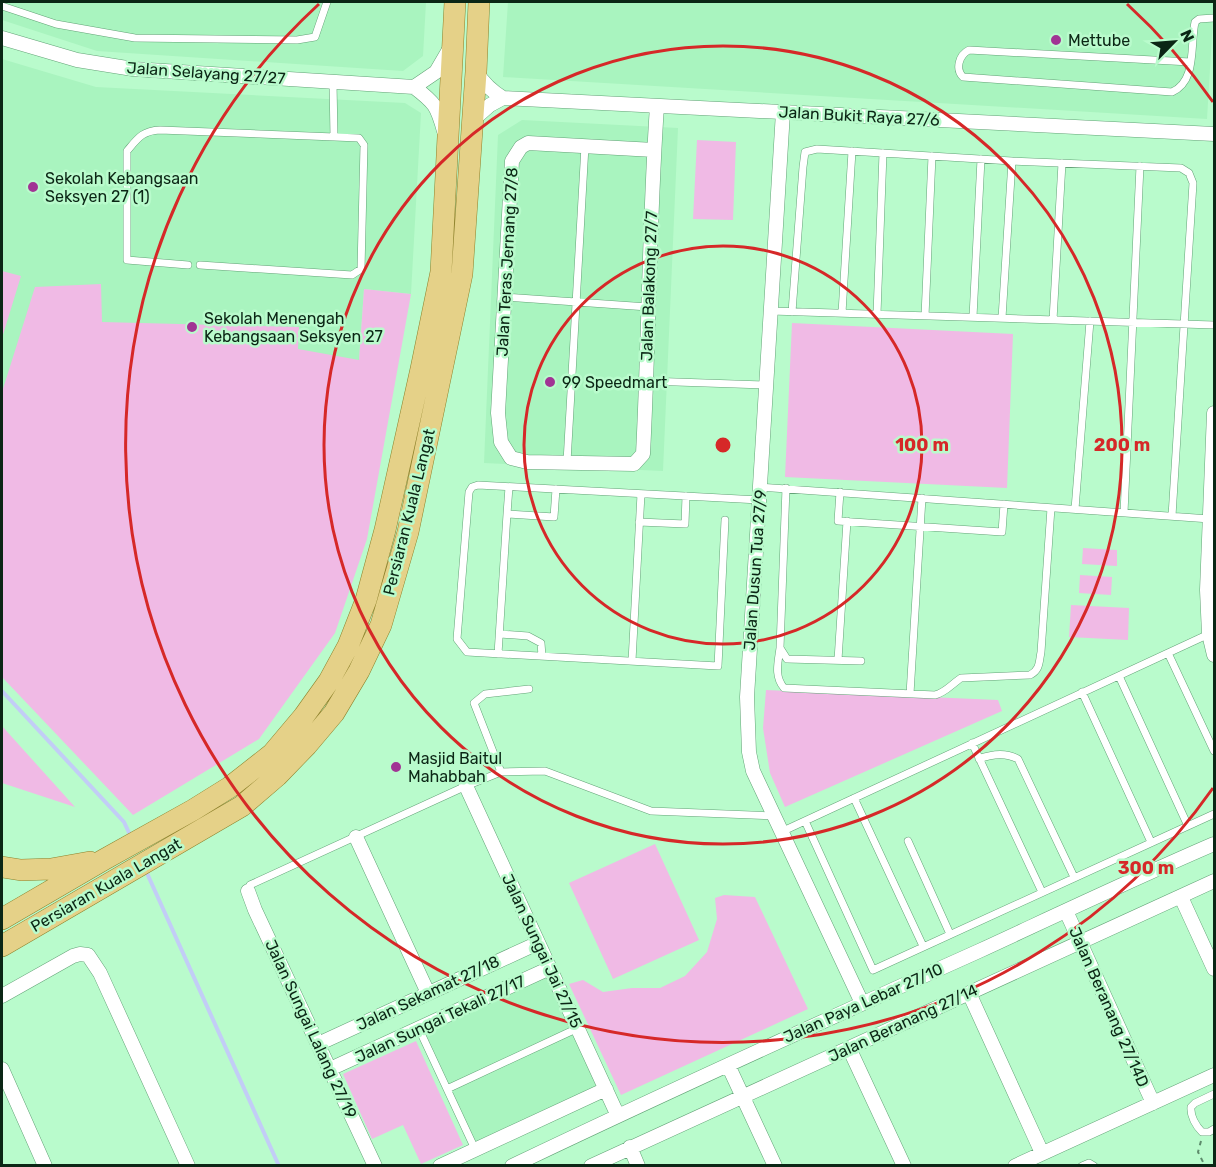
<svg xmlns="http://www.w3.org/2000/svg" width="1216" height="1167" viewBox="0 0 1216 1167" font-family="Rubik,sans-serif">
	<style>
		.built { fill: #a9f4bf }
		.green { fill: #f0bae5 }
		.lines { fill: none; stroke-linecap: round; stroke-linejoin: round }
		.stream { stroke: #c2cdf6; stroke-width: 4 }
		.service-casing { stroke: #63a377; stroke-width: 8 }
		.minor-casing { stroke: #63a377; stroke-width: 15 }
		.primary-casing { stroke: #8e822c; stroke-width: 22 }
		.path { stroke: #5e8c6c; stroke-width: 2; stroke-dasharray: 4.5 4.5; stroke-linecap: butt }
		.service { stroke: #fff; stroke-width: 7 }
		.minor { stroke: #fff; stroke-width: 14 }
		.primary { stroke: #e5d188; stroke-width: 21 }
		.ring { fill: none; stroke: #d62828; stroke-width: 3 }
		.poi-dot { fill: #a13494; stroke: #b9fbcc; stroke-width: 2 }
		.labels { text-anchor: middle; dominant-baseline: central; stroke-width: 5; stroke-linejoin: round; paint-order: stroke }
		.poi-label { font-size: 16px; fill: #0b2615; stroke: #b9fbcc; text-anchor: start }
		.street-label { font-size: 16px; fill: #0b2615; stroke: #b9fbcc }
		.centre { fill: #d62828; stroke: #b9fbcc; stroke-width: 3 }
		.ring-label { font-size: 18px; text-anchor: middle; font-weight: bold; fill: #d62828; stroke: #b9fbcc; stroke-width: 5; stroke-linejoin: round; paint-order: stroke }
	</style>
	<rect width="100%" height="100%" fill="#b9fbcc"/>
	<path class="built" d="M2,2H426L423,56L403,71L97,51L2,20Z
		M508,2H1214L1207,119L503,77Z
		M2,59L96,87L405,103L421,113L411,294L364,289L359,360L2,508Z
		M522,120L678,128L663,471L484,463L498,135Z
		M548,976L599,1085L476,1142L425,1032Z"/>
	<path class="green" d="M697,140L736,142L733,220L693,219Z
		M2,271L21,276L2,338Z
		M101,284L102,322L299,327L298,349L359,360L364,289L411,294L367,539L335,633L259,739L133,815L2,677V392L35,287Z
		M792,323L1013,334L1007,488L785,477Z
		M1083,548L1117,550V566L1082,564Z
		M1080,575L1112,577L1111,595L1079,593Z
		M1071,605L1129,608L1128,640L1069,637Z
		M766,690L998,700L1002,711L785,807L770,773L763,728Z
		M2,726L75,807L2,783Z
		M655,844L699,940L613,979L569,883Z
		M724,895L755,897L808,1009L621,1095L569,984L583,980L603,992L632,988H660L685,976L707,952L717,919L715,898Z
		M416,1041L463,1145L421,1164L403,1125L372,1139L343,1074Z"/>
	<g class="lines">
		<path class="stream" d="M2,691L124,822L131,837
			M146,871L279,1166"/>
		<defs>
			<path id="service" d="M2,6L56,24L135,38L297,40L315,37L327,2
				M1190,62L969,50C959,55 955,69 963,77L1172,92C1197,81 1190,46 1195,22L1199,19L1214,18
				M333,82L334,137
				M188,265L127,260V151C138,138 142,131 160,130L359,138L364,145L361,269L352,275L200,265
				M505,297L648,307
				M771,311L1214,325
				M792,312L803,167L805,152L817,149L1012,161L1181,168L1189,173L1193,183L1172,516
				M842,313L852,151
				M877,314L883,153
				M925,316L932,156
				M973,317L981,159
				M1002,318L1012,161
				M1053,320L1062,163
				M647,381L767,385
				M567,462L585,146
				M760,487L1210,519
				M786,488L780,648L787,659L861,661
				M840,492L838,521L1002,532L1004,504
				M1075,509L1090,321
				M1124,513L1140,166
				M507,514L509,487
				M725,520L718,666L467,652L457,639L469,492L472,487L478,485L759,500
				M639,522L685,524L686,496
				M500,634L528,636L541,643L542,656
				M780,648C778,663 774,676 784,688L935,695C945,693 952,684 961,678L1030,675C1040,670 1039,662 1041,652L1051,508
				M1168,653L1214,751
				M498,654L507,514L554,517L556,489
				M838,660L847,521
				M632,661L641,494
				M1119,676L1188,826
				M1082,692L1151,842
				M910,694L922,498
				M972,743L1042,892
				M979,759C992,754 1005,752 1018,759L1074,877
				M501,772L474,703L485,694L529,689
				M854,798L923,946
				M805,821L873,970L1214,814
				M781,832L1209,634
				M908,841L950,934
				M248,891L250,885L466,786L501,772L545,771L651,811L774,816
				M419,1029L475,1149
				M447,1089L578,1028
				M1214,1094L1195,1103L1191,1107C1190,1116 1196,1126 1202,1132H1209L1214,1129
				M1082,1166L1089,1163L1094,1166"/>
			<path id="minor" d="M2,38L77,60L133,69L414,87C435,103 437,106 444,131
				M476,72C484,84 491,91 503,98L1214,134
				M414,87L436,72L450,48
				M783,112L747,697L749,752L753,771L862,1003
				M473,120L490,105L503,98
				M654,150L528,143L521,147L512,161L498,413L501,442L511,458L527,462L634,464L643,454C649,338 649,222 657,106
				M1214,413L1207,590L1209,634L1214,655
				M466,786L618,1116
				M356,837L428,993
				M248,891L255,910L375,1166
				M1181,897L1214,969
				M1066,911L1153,1103
				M969,993L1042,1153
				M2,996L73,956L80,954L88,955L100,973L188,1166
				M318,1044L538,943
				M849,1048L904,1166
				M728,1065L775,1166
				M2,1069L45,1166
				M330,1069L550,968
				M630,1147L638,1166
				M440,1166L606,1089
				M512,1166C667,1092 823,1021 979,951C1057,915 1135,878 1214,844
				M591,1166L1214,881
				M1015,1166L1214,1075"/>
			<path id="primary" d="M2,867L21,870L51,869L90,862
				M2,919L105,859L193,810L230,787L272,754L304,716L329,681L348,646L366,600L385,530L421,369L441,272L455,2
				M2,946L242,806L277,776L307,745L334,713L359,671L381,625L408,532L462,274L476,72L479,2"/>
		</defs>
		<use href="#service" class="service-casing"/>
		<use href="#minor" class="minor-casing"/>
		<use href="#primary" class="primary-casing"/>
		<path class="path" d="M1201,1141L1198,1152L1205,1166"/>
		<use href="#service" class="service"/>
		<use href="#minor" class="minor"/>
		<use href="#primary" class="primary"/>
	</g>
	<g class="ring">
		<circle cx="723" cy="445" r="199"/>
		<circle cx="723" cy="445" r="399"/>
		<path d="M1213 788A598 598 0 1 1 319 4M1127 4A598 598 0 0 1 1213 102"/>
	</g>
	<g class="poi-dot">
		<circle cx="1056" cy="40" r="6"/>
		<circle cx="33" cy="187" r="6"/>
		<circle cx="192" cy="327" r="6"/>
		<circle cx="550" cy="382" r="6"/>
		<circle cx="396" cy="767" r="6"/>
	</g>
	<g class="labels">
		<g class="poi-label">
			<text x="1068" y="40">Mettube</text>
			<text x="45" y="178">Sekolah Kebangsaan<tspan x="45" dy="18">Seksyen 27 (1)</tspan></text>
			<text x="204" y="318">Sekolah Menengah<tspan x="204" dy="18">Kebangsaan Seksyen 27</tspan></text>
			<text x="562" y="382">99 Speedmart</text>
			<text x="408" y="758">Masjid Baitul<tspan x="408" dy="18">Mahabbah</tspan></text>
		</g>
		<g class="street-label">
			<text transform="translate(206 73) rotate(4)">Jalan Selayang 27/27</text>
			<text transform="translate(859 116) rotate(3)">Jalan Bukit Raya 27/6</text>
			<text transform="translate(507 262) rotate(-87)">Jalan Teras Jernang 27/8</text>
			<text transform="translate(649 286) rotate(-88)">Jalan Balakong 27/7</text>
			<text transform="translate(409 512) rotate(-76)">Persiaran Kuala Langat</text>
			<text transform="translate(755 570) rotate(-86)">Jalan Dusun Tua 27/9</text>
			<text transform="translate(106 885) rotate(-30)">Persiaran Kuala Langat</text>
			<text transform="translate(542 951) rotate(65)">Jalan Sungai Jai 27/15</text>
			<text transform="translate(428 993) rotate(-25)">Jalan Sekamat 27/18</text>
			<text transform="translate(863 1003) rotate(-24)">Jalan Paya Lebar 27/10</text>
			<text transform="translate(1109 1007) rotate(66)">Jalan Beranang 27/14D</text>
			<text transform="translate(440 1019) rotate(-25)">Jalan Sungai Tekali 27/17</text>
			<text transform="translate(903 1023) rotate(-25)">Jalan Beranang 27/14</text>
			<text transform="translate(311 1029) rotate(65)">Jalan Sungai Lalang 27/19</text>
		</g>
	</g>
	<circle cx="723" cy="445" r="9" class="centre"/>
	<g class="ring-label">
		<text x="922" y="451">100 m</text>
		<text x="1122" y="451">200 m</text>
		<text x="1146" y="874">300 m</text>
	</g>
	<rect width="1216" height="1167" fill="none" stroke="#0b2615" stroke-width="6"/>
	<g transform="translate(1174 42) rotate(65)" stroke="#b9fbcc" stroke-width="4.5" paint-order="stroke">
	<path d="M0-4.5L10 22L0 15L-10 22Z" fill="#0b2615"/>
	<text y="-9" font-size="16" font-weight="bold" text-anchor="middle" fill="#0b2615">N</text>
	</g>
</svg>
